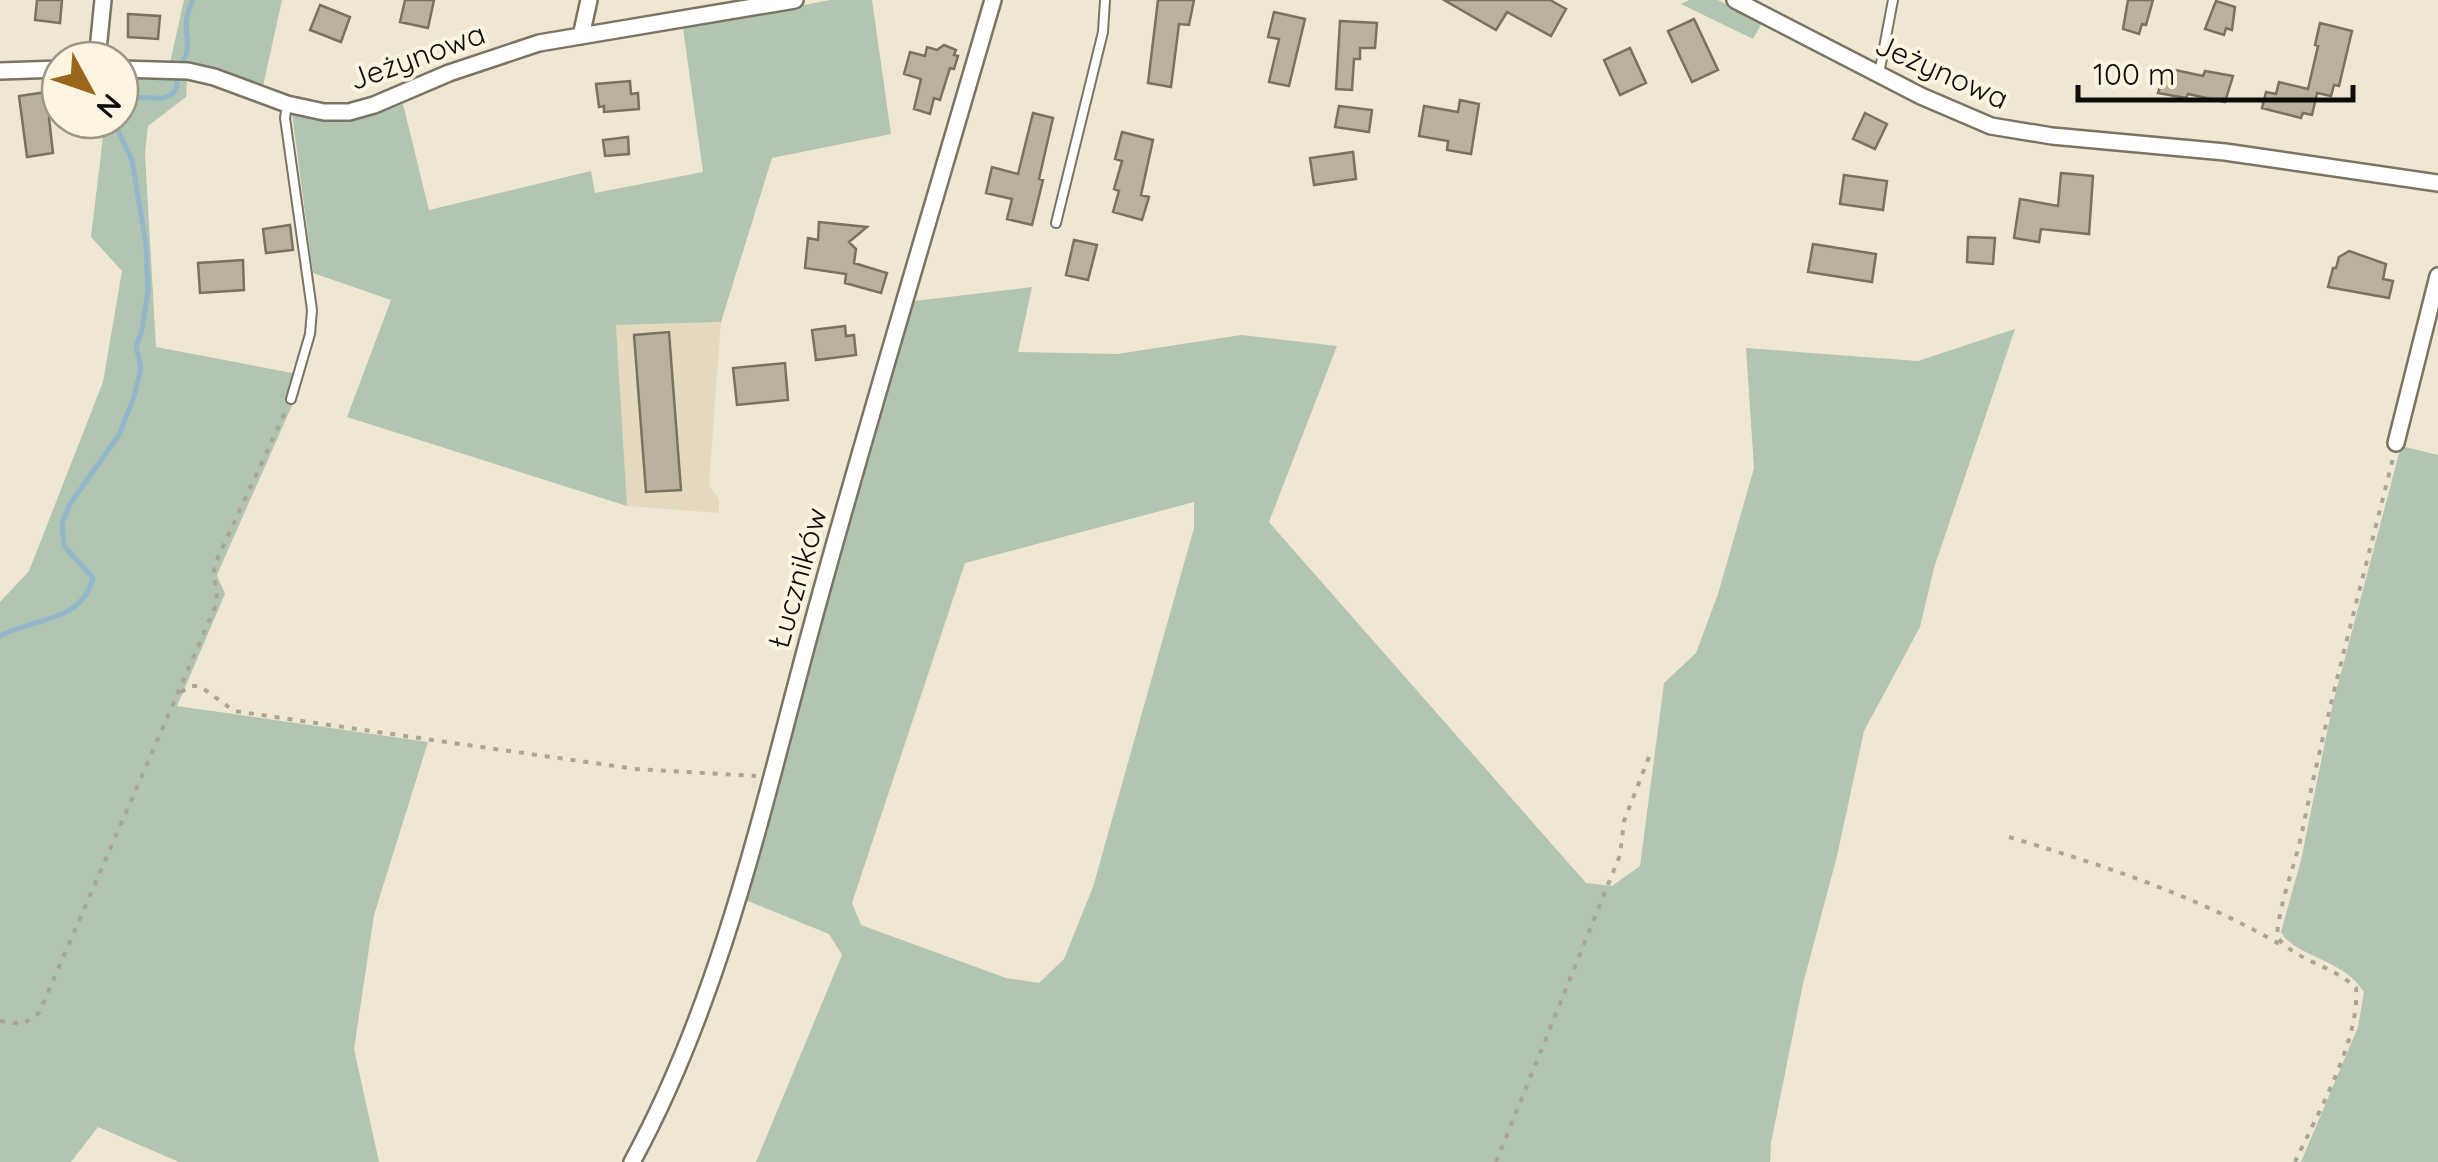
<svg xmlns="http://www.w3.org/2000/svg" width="2438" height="1162" viewBox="0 0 2438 1162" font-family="Quicksand,sans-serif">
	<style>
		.built { fill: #e5dabf }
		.green { fill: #b2c5b1; fill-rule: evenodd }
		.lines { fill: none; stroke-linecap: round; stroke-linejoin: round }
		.stream { stroke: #93b8cb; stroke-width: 5 }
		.building { fill: #b9b19e; stroke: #797261; stroke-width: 2.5 }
		.service-casing { stroke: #7b7462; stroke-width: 12 }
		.minor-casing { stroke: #7b7462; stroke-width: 20 }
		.path { stroke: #aba595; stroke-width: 4; stroke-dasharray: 5 8; stroke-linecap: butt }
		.service { stroke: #fff; stroke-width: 8 }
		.minor { stroke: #fff; stroke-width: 15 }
		.labels { text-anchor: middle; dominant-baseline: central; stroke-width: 8; stroke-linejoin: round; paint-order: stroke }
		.street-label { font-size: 30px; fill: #0e0c06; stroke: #fcf4e1 }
	</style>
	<rect width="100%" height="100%" fill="#efe7d3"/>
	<path class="built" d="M721,322L709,485L719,500V513L627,506L616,325Z"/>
	<path class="green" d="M184,0H282L263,86L218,69L170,63Z
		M830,0H872L891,134L772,158L721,322L616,325L627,506L347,417L391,300L313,273L292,114C337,127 360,121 403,104L429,210L591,171L595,193L703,172L683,28Z
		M1689,0H1718L1762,23L1753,39L1681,4Z
		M168,78L187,80L186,97L148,126L145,154L156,347L303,375L294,401L220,568L217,575L225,594L177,706L428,742L374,915L354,1049L379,1162H179L98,1127L71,1162H0V602L29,571L103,382L122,271L91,237L105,120H120V79Z
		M1032,287L1018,352L1117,354L1241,335L1337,346L1269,522L1586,883L1612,886L1640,866L1664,683L1696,653L1718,594L1754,468L1746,348L1918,361L2015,329L1934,568L1920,627L1864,731L1837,856L1803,984L1771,1143L1770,1162H756L842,955L829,934L743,899L914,301ZM1194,502V528L1093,887L1064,959L1039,983L1006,978L861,925L852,903L965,563Z
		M2401,446L2438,455V1162H2301L2358,1027L2364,992C2343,958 2295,957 2281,932L2301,860L2333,703Z"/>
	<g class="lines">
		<path class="stream" d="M120,104C138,89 160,106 173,93C180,85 175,78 178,69C180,64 184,60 186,55C192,36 179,28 193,0
			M0,636C36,617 81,623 93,578L64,546L62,523L70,504L119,435L134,397L141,368L136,346L142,330L148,290L146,245L132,160L113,120"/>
	</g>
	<path class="building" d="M37,0H62L60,23L35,20Z
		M405,0H434L428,28L400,22Z
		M1158,0H1194L1189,25L1179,24L1171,87L1148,83Z
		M1444,0H1550L1566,9L1551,36L1507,12L1496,30Z
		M2128,0H2153L2146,25L2142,24L2139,34L2123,29Z
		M2216,1L2235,7L2232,30L2226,28L2224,35L2205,29Z
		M320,5L350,17L341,42L310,30Z
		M1274,12L1305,19L1289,86L1269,82L1279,39L1268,37Z
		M128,14L160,16L158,39L128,37Z
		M1694,19L1718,70L1692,82L1668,31Z
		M1340,21L1377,23L1375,48H1360V59H1354L1352,90L1336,89Z
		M2320,23L2352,31L2339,86L2334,85L2331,96L2317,93L2312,115L2303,113L2301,118L2262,108L2266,92L2276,94L2279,82L2308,89L2318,46L2315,45Z
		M944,45L956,50L954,55L958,56L954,69L950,68L940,100L934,98L930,114L914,109L921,79L904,74L910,52L925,56L927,47L937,50Z
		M1630,48L1646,83L1620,95L1604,60Z
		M2166,68L2203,76L2205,71L2233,76L2225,102L2188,94L2186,98L2158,93Z
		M630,81L631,94L638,93L639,109L604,112V106L599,107L596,84Z
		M60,90V107H54L55,117L49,118L53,153L27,157L19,96Z
		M1460,100L1479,104L1471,154L1447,150L1448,141L1419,136L1424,106L1458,112Z
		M1339,106L1372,110L1369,132L1335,127Z
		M1033,113L1053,118L1039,179L1043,180L1032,225L1007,219L1012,199L986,193L992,167L1018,174Z
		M1865,113L1887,124L1875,149L1853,139Z
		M1122,132L1153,140L1141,195L1149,197L1142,220L1113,212L1119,191L1114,189L1122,161L1115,159Z
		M628,137L629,154L605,156L603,140Z
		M1353,152L1356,179L1314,185L1310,158Z
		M2061,173L2093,176L2089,234L2041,229L2039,242L2014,238L2020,199L2058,206Z
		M1844,175L1887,181L1883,210L1840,204Z
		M819,222L867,227L849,242L856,249L854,263L887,273L881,293L845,283L846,274L805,268L808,238L818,240Z
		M290,225L293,250L266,253L263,229Z
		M1968,237L1995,238L1993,264L1967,262Z
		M1074,240L1097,245L1088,280L1066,275Z
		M1813,244L1876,254L1872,282L1808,272Z
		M2349,251L2386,264L2383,279L2393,281L2389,298L2328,287L2333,268H2336L2339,257Z
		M243,260L244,290L200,293L198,263Z
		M845,326L846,336L854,335L856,355L816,360L812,330Z
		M669,332L681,490L646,492L634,335Z
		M785,363L788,400L737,405L733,368Z"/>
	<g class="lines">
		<defs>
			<path id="service" d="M1879,74L1893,0
				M287,104L285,118L312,310L310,334L291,399
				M1056,223L1103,32L1105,0"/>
			<path id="minor" d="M1735,0L1921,96L1991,126L2052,136L2225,152L2438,183
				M581,36L589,0
				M97,60L103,0
				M120,69L188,71L214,77L287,104L324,112H349L374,105L449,73L539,43L795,0
				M0,71L60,69
				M2396,443L2438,276
				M632,1162C727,988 767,786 820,596C875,397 935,199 993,0"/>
		</defs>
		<use href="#service" class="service-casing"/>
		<use href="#minor" class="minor-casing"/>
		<path class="path" d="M181,692L190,686H200L234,711L453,743L636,769L756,776
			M2009,837C2105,866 2195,895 2283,946
			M0,1021L23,1024L39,1013L216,605C219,591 212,579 215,564L287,408
			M1496,1162L1620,855L1624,821L1649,757
			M2295,1162C2317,1114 2360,1041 2356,988C2333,965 2297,962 2277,937C2279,902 2295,867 2302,832C2328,706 2362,583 2393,458"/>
		<use href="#service" class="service"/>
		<use href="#minor" class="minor"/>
	</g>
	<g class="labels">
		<g class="street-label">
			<text transform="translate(417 56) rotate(-20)">Jeżynowa</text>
			<text transform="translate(1942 71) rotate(24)">Jeżynowa</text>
			<text transform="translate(797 578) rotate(-74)">Łuczników</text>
		</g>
	</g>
	<g transform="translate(90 90) rotate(130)"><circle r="48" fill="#fcf4e1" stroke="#9d9789" stroke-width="2.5"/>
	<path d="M0-8L18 38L0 25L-18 38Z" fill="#99661b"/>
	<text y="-15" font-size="28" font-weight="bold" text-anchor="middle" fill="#0e0c06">N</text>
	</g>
	<path d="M2078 85v15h275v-15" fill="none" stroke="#0e0c06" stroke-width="5"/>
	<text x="2093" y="85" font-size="30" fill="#0e0c06" stroke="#fcf4e1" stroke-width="8" paint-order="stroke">100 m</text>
</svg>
